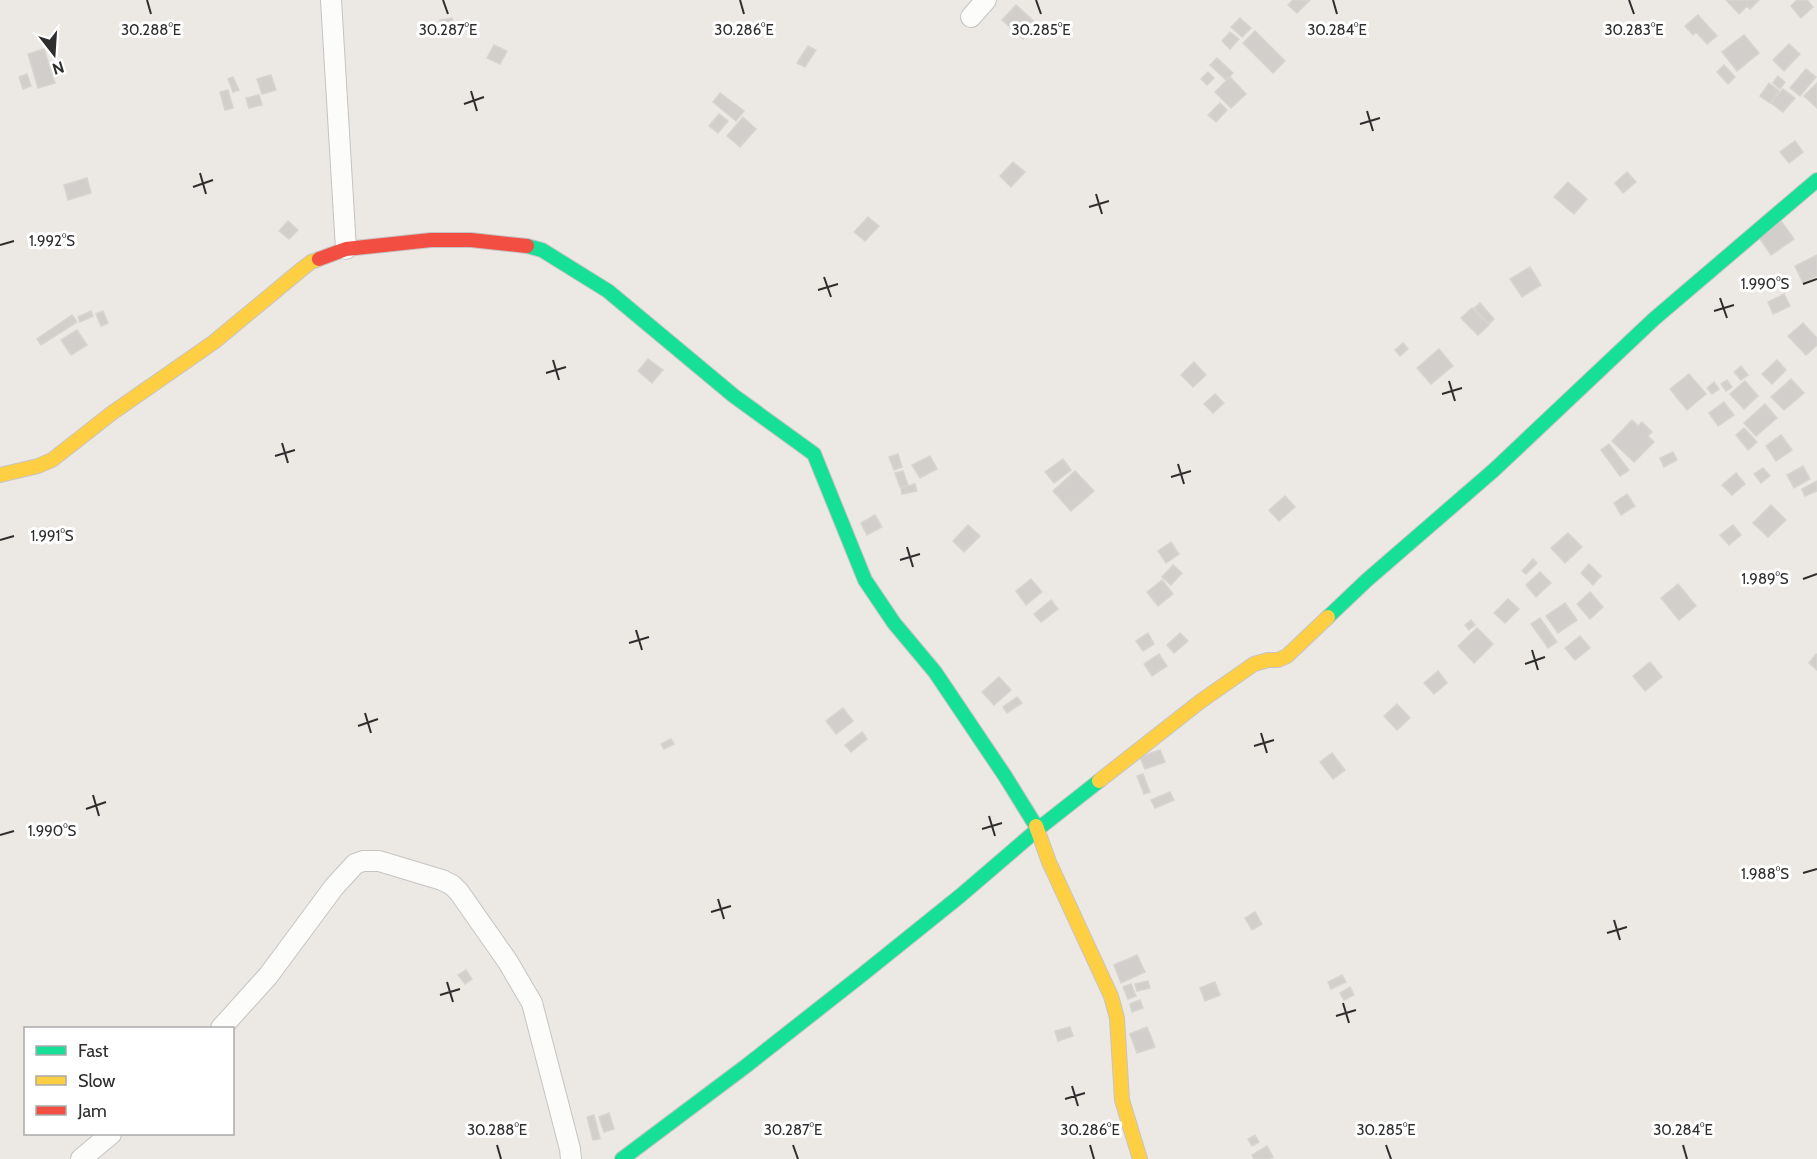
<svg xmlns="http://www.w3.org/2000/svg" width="1817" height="1159" viewBox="0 0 1817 1159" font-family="Cabin,sans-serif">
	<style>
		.building { fill: #d1cecb; stroke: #d7d4d0; stroke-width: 1.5 }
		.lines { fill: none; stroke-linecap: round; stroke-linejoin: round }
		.street-casing { stroke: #c5c4c5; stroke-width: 22 }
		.fast-casing { stroke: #c5c4c5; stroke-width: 16 }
		.slow-casing { stroke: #c5c4c5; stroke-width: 16 }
		.jam-casing { stroke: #c5c4c5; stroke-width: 16 }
		.street { stroke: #fcfcfb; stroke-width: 20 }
		.fast { stroke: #16e098; stroke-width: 14 }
		.slow { stroke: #ffcf43; stroke-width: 14 }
		.jam { stroke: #f24e42; stroke-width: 14 }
		.ticks { fill: none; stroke: #2e2e2e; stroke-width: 2 }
		.ticks-label { font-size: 15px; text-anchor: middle; fill: #2e2e2e; stroke: #fff; stroke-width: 6; stroke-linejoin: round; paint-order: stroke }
	</style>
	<rect width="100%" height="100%" fill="#ece8e4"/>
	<path class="building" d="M1293,0H1310L1297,13L1288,5Z
		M1726,0H1759L1750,9L1747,6L1739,14Z
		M1797,0H1807L1813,7L1801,18L1791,6Z
		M1016,5L1037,24L1023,39L1002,20Z
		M1698,15L1717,36L1707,44L1696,32L1693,35L1685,26Z
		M452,18L454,25L442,28L440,20Z
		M1240,18L1251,28L1242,37L1231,27Z
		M1255,31L1285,61L1273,73L1243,43Z
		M1230,32L1239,39L1230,49L1222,41Z
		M1744,35L1759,53L1737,71L1722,52Z
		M1789,44L1800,54L1784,71L1773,60Z
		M494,45L507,51L500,64L487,58Z
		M808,46L816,50L805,67L797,63Z
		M44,49L55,83L38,88L28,54Z
		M1217,58L1233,73L1226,80L1210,65Z
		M1724,65L1735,77L1728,84L1717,72Z
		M1806,69L1816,77L1800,96L1790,88Z
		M1208,72L1214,78L1207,85L1201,79Z
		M27,74L31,86L23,89L19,77Z
		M271,75L276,90L262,94L257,79Z
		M1778,76L1785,82L1780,89L1773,83Z
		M233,77L239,90L233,92L228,79Z
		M1230,77L1246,94L1231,108L1215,92Z
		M1769,83L1779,91L1770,103L1760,96Z
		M1817,83V108L1804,96Z
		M1783,89L1795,98L1783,112L1771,103Z
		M228,90L233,108L225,110L220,92Z
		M720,93L744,111L736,121L713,102Z
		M259,95L262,105L249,108L246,98Z
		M1220,103L1227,110L1216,122L1208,115Z
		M719,114L728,121L718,133L709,126Z
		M743,117L756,129L740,147L727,136Z
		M1795,141L1803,152L1789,163L1780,152Z
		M1013,162L1025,172L1011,187L1000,176Z
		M1627,172L1636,182L1623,193L1615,183Z
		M87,178L91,193L68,200L64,185Z
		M1568,182L1587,199L1574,214L1554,197Z
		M868,217L879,226L865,241L854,232Z
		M288,221L298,230L289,239L279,231Z
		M1781,221L1794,239L1771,255L1758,236Z
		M1817,255V276L1803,283L1795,266Z
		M1530,267L1541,285L1522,297L1510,279Z
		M1784,294L1790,306L1773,314L1768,302Z
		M1480,303L1494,319L1489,324L1474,308Z
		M1472,308L1489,325L1478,335L1461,318Z
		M91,311L93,316L80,322L78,317Z
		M103,311L108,323L101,326L96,314Z
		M72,315L77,322L41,345L37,339Z
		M1803,323L1817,338V345L1806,355L1788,336Z
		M77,330L87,345L71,355L61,340Z
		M1403,343L1408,349L1400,356L1395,350Z
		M1439,349L1453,366L1431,384L1417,368Z
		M648,359L663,370L652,383L638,371Z
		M1777,360L1786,370L1772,384L1762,374Z
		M1194,362L1206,375L1193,387L1181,375Z
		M1741,366L1748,375L1741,380L1734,372Z
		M1689,374L1706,394L1687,410L1670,389Z
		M1791,379L1804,393L1784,410L1771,397Z
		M1727,380L1732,387L1726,391L1721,384Z
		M1745,381L1758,396L1744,409L1730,394Z
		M1714,382L1719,389L1712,394L1707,388Z
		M1215,394L1224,403L1213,413L1204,404Z
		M1724,402L1734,415L1718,426L1709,413Z
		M1765,404L1777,418L1756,436L1744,423Z
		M1632,420L1638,426L1642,422L1652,432L1648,436L1654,442L1634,462L1612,441Z
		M1744,428L1757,442L1748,450L1736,435Z
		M1781,435L1792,450L1776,461L1766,446Z
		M1609,444L1629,470L1620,476L1601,450Z
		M1673,452L1677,460L1664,467L1660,458Z
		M898,454L902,467L894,470L889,457Z
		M930,456L937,469L920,478L912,465Z
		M1063,459L1071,470L1054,483L1045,472Z
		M1803,466L1810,479L1794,488L1787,475Z
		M1763,468L1770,476L1761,483L1754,474Z
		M903,471L908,485L900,487L895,473Z
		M1075,471L1094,491L1071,511L1053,491Z
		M1736,473L1745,484L1732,495L1722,485Z
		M1817,481V491L1805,496L1802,489Z
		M915,484L917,491L902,494L901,488Z
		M1627,494L1635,506L1621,515L1614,503Z
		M1285,496L1295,507L1279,521L1269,510Z
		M1771,505L1786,520L1768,537L1753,523Z
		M875,515L882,527L867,535L861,523Z
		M968,525L980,536L964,552L953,541Z
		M1733,525L1741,535L1729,545L1720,535Z
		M1568,533L1582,547L1565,563L1551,548Z
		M1171,542L1179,554L1166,563L1158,551Z
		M1533,559L1537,563L1526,574L1522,571Z
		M1589,564L1601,576L1593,585L1581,573Z
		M1173,565L1182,573L1171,585L1162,577Z
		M1540,572L1551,583L1536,597L1526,585Z
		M1031,579L1042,592L1026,605L1016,591Z
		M1162,580L1173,594L1158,606L1147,592Z
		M1678,584L1696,606L1679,620L1661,598Z
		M1590,592L1603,607L1590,619L1577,604Z
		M1508,599L1519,609L1505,623L1494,613Z
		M1051,600L1058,609L1041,622L1034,614Z
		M1565,603L1577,620L1558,633L1546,616Z
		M1540,618L1557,642L1548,648L1531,624Z
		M1471,620L1475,625L1469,630L1465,625Z
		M1477,628L1493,644L1474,663L1458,646Z
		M1148,633L1154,644L1143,651L1136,641Z
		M1180,633L1188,641L1174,653L1167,645Z
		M1580,636L1590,648L1575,660L1565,648Z
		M1159,654L1167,666L1152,676L1144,664Z
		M1816,654L1817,655V670L1809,663Z
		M1650,662L1662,677L1645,691L1633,676Z
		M1438,671L1447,683L1434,694L1424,683Z
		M999,677L1011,690L994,705L982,692Z
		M1017,697L1022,703L1007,713L1003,707Z
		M1397,704L1410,718L1397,730L1384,716Z
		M843,708L853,721L836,734L826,721Z
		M862,732L867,739L851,752L845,745Z
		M671,739L674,744L664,749L661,744Z
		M1160,750L1165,762L1145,769L1140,757Z
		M1332,753L1345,770L1333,779L1320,762Z
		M1143,774L1150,792L1144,794L1137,776Z
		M1170,792L1174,800L1155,808L1151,800Z
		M1255,912L1262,924L1252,930L1245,918Z
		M1137,955L1145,972L1121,983L1114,965Z
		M466,970L472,979L465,984L458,975Z
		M1342,975L1346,982L1331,989L1328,982Z
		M1148,981L1150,988L1137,991L1135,984Z
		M1215,982L1220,995L1205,1001L1200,988Z
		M1131,984L1136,996L1128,999L1123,987Z
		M1350,987L1354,995L1344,1000L1340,993Z
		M1140,1000L1143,1008L1132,1012L1130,1004Z
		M1070,1027L1073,1036L1058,1041L1055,1031Z
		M1147,1027L1155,1047L1137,1053L1130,1034Z
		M609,1113L614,1129L604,1132L599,1117Z
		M594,1115L600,1139L593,1140L587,1117Z
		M1255,1135L1259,1142L1252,1146L1248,1139Z
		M1267,1146L1273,1157L1268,1159H1254L1252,1155Z"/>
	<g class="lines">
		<defs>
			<path id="street" d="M331,0L346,249
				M971,17L986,0
				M221,1028L268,976L334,887L355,864L363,861H379L442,880L452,885L459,892L508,962L532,1003L570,1149L571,1159
				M81,1159L111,1134"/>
			<path id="fast" d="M527,246L542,250L608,291L734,396L814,454L865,580L894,623L935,672L1005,776L1036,826
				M1328,617L1367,580L1494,470L1654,319L1817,180
				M622,1159L746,1066L863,974L960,896L1038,829L1099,781"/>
			<path id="slow" d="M0,475L38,466L52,460L112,413L214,342L302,269L311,262L319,259
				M1099,781L1201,701L1254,664L1268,660H1278L1287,656L1328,617
				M1036,826L1049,862L1111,996L1117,1018L1122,1100L1140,1159"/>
			<path id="jam" d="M319,259L346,249L431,240H471L527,246"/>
		</defs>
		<use href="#street" class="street-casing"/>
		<use href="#fast" class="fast-casing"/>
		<use href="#slow" class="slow-casing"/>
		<use href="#jam" class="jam-casing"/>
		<use href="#street" class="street"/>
		<use href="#fast" class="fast"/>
		<use href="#slow" class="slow"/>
		<use href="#jam" class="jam"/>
	</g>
	<path class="ticks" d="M147,0L151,14M443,0L448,14M740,0L744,14M1036,0L1041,14M1333,0L1337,14M1629,0L1634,14M471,91L477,111M464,104L484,97M1367,111L1373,131M1360,124L1380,118M200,173L206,194M193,187L213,180M1096,194L1102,214M1089,207L1109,201M0,245L14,241M824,277L831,297M1803,284L1817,279M818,290L838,284M1720,298L1727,318M1714,311L1734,305M553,360L559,380M546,373L566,367M1449,381L1455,401M1442,394L1462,388M282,443L288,463M275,456L295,450M1178,464L1184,484M1171,477L1191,471M0,540L14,536M907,547L913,567M900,560L920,554M1803,579L1817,574M636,630L642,650M629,643L649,637M1532,650L1538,670M1525,664L1545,657M365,713L371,733M358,726L378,719M1261,733L1267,753M1254,746L1274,740M93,795L99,816M86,809L106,802M989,816L995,836M982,829L1002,823M0,835L14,831M1803,873L1817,869M718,899L724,919M711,912L731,906M1614,920L1620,940M1607,933L1627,927M447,982L453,1002M440,995L460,989M1343,1003L1349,1023M1336,1016L1356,1010M1072,1086L1078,1106M1065,1099L1085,1093M497,1145L501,1159M793,1145L798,1159M1090,1145L1094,1159M1386,1145L1391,1159M1683,1145L1687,1159"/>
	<g class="ticks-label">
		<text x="151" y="35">30.288°E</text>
		<text x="448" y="35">30.287°E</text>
		<text x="744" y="35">30.286°E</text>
		<text x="1041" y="35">30.285°E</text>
		<text x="1337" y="35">30.284°E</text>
		<text x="1634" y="35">30.283°E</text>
		<text x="52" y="246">1.992°S</text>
		<text x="1765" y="289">1.990°S</text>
		<text x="52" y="541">1.991°S</text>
		<text x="1765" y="584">1.989°S</text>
		<text x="52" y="836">1.990°S</text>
		<text x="1765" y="879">1.988°S</text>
		<text x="497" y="1135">30.288°E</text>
		<text x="793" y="1135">30.287°E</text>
		<text x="1090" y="1135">30.286°E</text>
		<text x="1386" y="1135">30.285°E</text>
		<text x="1683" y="1135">30.284°E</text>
	</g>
	<rect x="24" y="1027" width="210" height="108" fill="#ffffff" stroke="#ababab" stroke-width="1.5"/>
	<rect x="36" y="1046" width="30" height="9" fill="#16e098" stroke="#ababab" stroke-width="1.5"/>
	<text x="78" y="1057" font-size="18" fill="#2e2e2e">Fast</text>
	<rect x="36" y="1076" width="30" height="9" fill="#ffcf43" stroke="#ababab" stroke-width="1.5"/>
	<text x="78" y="1087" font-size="18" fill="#2e2e2e">Slow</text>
	<rect x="36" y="1106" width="30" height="9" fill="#f24e42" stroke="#ababab" stroke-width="1.5"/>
	<text x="78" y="1117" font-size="18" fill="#2e2e2e">Jam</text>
	<g transform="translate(54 54) rotate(163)" stroke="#ffffff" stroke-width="4.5" paint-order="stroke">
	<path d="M0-4.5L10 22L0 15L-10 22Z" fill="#2e2e2e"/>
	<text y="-9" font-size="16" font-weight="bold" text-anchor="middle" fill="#2e2e2e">N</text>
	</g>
</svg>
